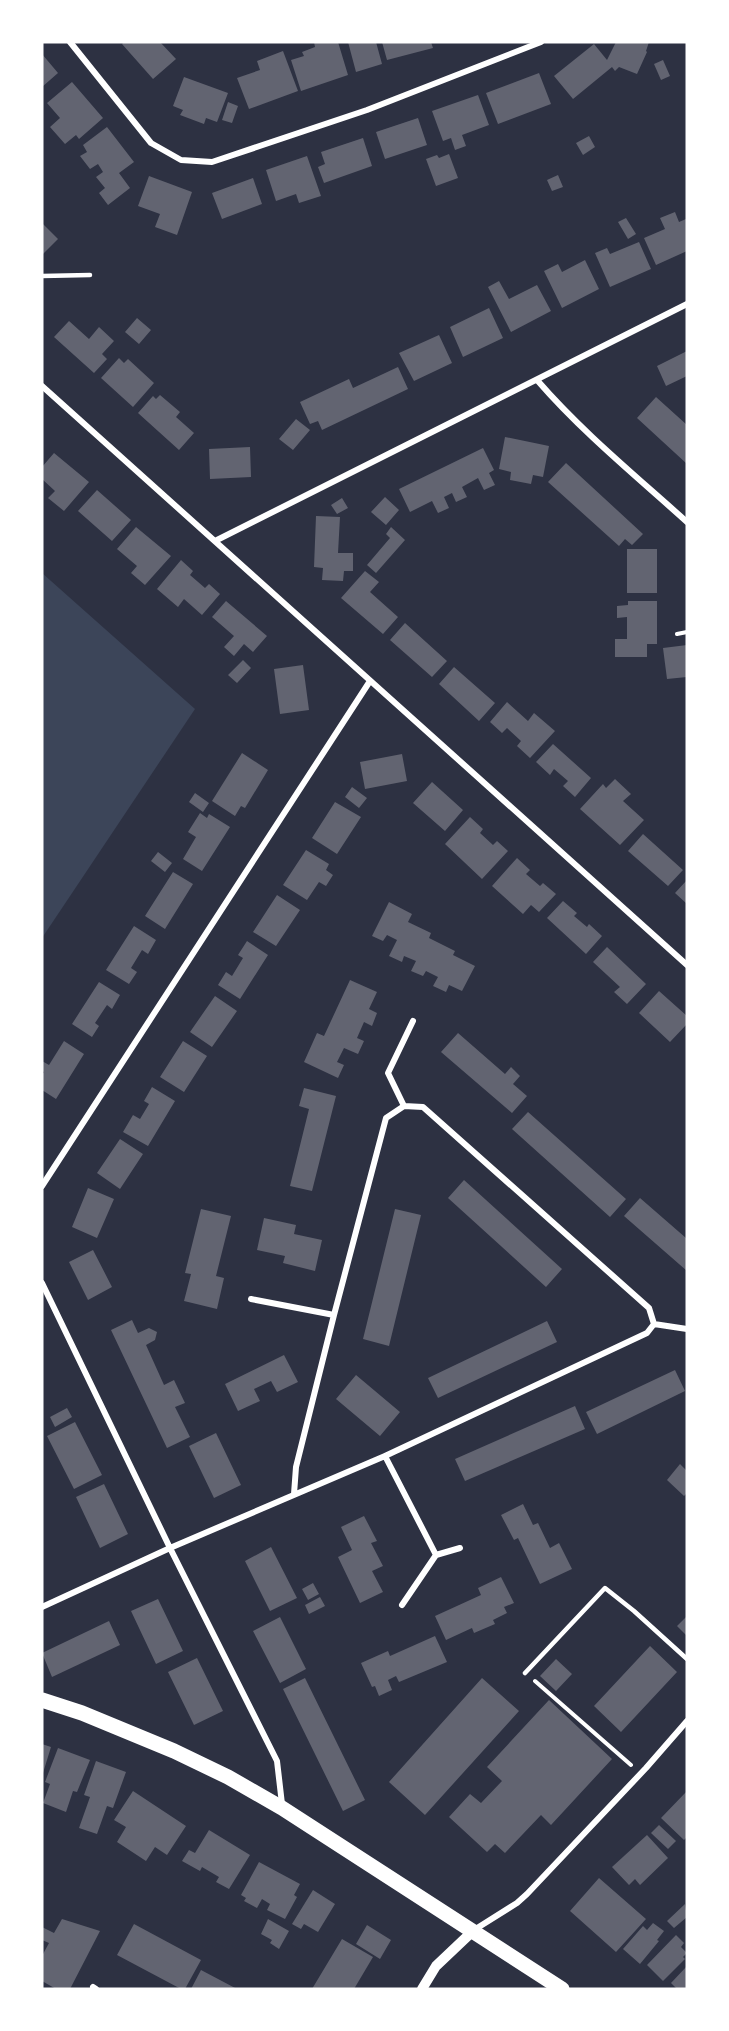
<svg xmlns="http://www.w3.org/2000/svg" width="729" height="2031" viewBox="0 0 729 2031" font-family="Cabin,sans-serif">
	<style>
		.green { fill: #3c4559 }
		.building { fill: #626471 }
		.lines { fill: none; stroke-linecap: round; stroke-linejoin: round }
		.path { stroke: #fff; stroke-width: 4 }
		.service { stroke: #fff; stroke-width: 4.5 }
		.minor { stroke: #fff; stroke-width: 6 }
		.tertiary { stroke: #fff; stroke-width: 10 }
		.primary { stroke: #fff; stroke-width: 15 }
	</style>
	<rect width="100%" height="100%" fill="#2d3142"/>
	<path class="green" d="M42,573L195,709L42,938Z"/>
	<path class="building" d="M124,42H160L176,59L153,79L122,44Z
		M314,42H338L348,75L301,91L291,60L304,56L302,52L315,47Z
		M348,42H376L382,64L356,72Z
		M382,42H431L433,48L387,60Z
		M616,42H649L646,51L647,52L637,74L619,67L615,71L612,67L573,99L554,76L594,44L607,60Z
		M283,51L298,91L249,109L237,78L260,70L257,61Z
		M42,54L58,73L42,87Z
		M663,60L670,76L661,80L654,64Z
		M539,73L551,104L498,124L486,93Z
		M184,77L228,93L217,122L206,118L204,124L180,115L183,110L173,106Z
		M72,82L103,118L79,139L76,135L65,144L50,127L60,118L47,103Z
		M478,95L489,125L462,135L466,146L455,150L451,138L443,141L432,111Z
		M228,102L238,106L232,123L222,120Z
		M418,118L427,145L385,159L376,132Z
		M107,127L134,162L119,173L130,188L108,205L99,193L105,188L96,177L103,172L98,164L90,169L80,156L87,152L83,145Z
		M589,136L595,147L583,155L576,143Z
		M363,138L372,166L324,183L318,167L325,164L321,152Z
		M449,154L458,178L436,186L426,159L437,155L439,158Z
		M307,156L321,196L299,203L296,194L276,201L266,170Z
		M558,175L563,187L552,191L547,180Z
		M149,176L192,192L177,235L155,227L160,214L138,206Z
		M253,178L262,204L222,219L212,193Z
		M675,212L679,222L686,219L687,223V251L656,265L644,238L665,229L660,218Z
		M626,218L636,234L628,239L618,222Z
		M42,223L58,239L42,255Z
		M639,242L651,269L610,287L595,253L607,248L610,254Z
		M585,260L599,289L562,308L544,271L558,264L562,272Z
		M499,281L509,299L537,285L551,311L511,332L488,287Z
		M489,308L503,338L463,357L450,327Z
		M137,318L151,330L139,344L125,332Z
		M69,321L89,339L99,327L114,341L102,354L107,359L94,373L54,337Z
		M439,335L452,363L414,381L399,353Z
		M687,351V376L666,386L657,366Z
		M119,358L124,363L128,359L154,383L133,407L101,378Z
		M398,367L408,389L322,430L318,421L310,424L300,402L349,379L353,388Z
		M160,395L180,412L176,417L194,433L179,450L138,413L153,396L156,399Z
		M656,397L687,425V464L637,418Z
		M296,419L310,430L293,450L279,439Z
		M505,437L549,446L543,477L533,475L531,484L510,480L511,472L499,469Z
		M250,447L251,477L210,479L209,449Z
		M483,448L494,470L489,473L495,485L484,490L478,478L462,487L467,497L456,502L452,493L444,497L449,508L438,513L432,501L410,512L399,489Z
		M54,453L89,482L64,511L48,498L55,491L42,479V467Z
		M566,463L643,534L632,545L625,539L619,546L548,482Z
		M97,490L131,520L112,541L78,511Z
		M385,497L399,510L386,525L371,512Z
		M342,498L348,508L337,514L331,505Z
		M316,516L340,517L338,553H353V571H344L343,581L322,580L323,568L314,567Z
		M136,527L171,556L145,585L131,573L137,566L117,549Z
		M391,527L405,540L376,573L367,565L390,538L386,534Z
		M627,549H657V593H627Z
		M181,560L193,571L190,575L205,588L209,584L220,594L202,615L184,599L178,607L157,589Z
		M365,571L379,582L370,592L398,617L383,634L341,598Z
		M226,601L267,636L253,652L244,644L234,656L224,647L234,636L212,617Z
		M628,601H657V644H647V657H615V639H627V617L617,618V606L628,605Z
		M405,623L447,661L432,677L390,640Z
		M687,645V677L667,679L663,648Z
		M243,660L251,668L237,683L228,675Z
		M303,665L309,710L280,714L274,669Z
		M454,667L495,703L479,721L439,684Z
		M507,702L528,721L534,713L555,731L530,758L517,746L521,741L507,728L502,733L490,722Z
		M553,744L591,778L575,797L563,786L568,781L554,769L550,775L536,762Z
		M242,753L268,770L245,808L241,806L235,816L212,801Z
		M402,754L407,781L365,789L360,762Z
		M615,779L631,794L623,801L644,820L620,845L580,809L603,784L606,788Z
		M432,782L463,810L445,831L413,803Z
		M352,787L367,798L359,808L345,797Z
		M195,793L209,803L203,812L189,802Z
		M335,802L361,817L337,854L312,838Z
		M200,813L207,818L209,814L230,827L202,871L183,859L196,837L188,832Z
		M470,817L483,829L480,833L493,845L497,841L508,851L482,879L445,844Z
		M643,834L683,870L668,886L628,851Z
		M306,850L329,864L326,870L333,875L326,886L319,882L307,900L283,885Z
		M158,852L172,863L165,872L151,861Z
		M517,858L530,870L526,874L540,886L543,883L556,894L539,912L531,905L523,914L492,886Z
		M173,872L193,884L165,929L145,916Z
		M687,880V904L675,893Z
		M277,895L300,910L276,946L253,932Z
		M563,901L577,913L574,916L587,927L589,924L602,936L586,954L547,918Z
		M389,902L412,914L408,922L431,933L429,938L455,951L453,955L475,966L462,991L449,985L446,992L433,986L438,977L426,971L423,976L411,971L416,961L404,956L402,962L389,956L397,940L387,935L383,941L372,936Z
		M134,926L156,940L148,954L142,950L131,968L137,972L129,984L106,970Z
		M247,941L268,955L240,999L218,985L226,972L232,976L243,958L238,955Z
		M607,947L646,984L627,1004L614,992L620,987L593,962Z
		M350,980L377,992L369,1009L377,1013L372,1026L364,1022L357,1038L364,1041L358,1054L344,1048L337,1062L344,1065L338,1078L304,1062L317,1033L324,1036Z
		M99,982L120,995L112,1009L107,1005L95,1023L99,1026L92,1037L72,1024Z
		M659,991L687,1016V1024L670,1042L639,1013Z
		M215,996L237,1011L212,1047L190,1032Z
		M458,1033L505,1074L511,1067L520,1076L513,1084L527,1096L512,1113L441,1052Z
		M64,1041L84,1054L56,1099L42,1090V1075L44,1072L42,1071V1061L49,1065Z
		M183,1041L207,1056L184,1092L160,1077Z
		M152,1087L175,1101L148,1146L123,1132L133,1115L140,1119L149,1104L144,1101Z
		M304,1088L336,1096L312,1191L290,1186L309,1109L299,1106Z
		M528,1112L626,1199L610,1217L512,1129Z
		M120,1139L143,1154L120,1189L97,1173Z
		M464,1180L562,1269L546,1287L448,1198Z
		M88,1188L114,1199L97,1238L72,1227Z
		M640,1198L686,1238L687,1237V1271L624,1216Z
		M201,1209L231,1216L216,1276L224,1278L217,1309L184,1301L191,1274L185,1273Z
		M395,1209L421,1215L389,1346L363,1339Z
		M264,1218L296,1225L294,1234L322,1240L315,1271L283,1263L285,1256L257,1250Z
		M93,1250L112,1287L88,1300L69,1262Z
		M132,1320L138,1333L149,1328L157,1332L155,1340L146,1345L164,1385L174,1380L185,1403L175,1407L190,1437L167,1448L111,1330Z
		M547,1321L557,1342L438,1398L428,1378Z
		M284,1355L298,1382L277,1392L271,1381L254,1389L260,1401L238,1411L225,1384Z
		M675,1370L685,1391L597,1434L586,1412Z
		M356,1375L400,1412L380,1436L336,1399Z
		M575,1406L585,1429L465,1481L455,1459Z
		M67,1408L72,1417L55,1427L50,1417Z
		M75,1422L102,1475L74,1489L47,1436Z
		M216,1433L241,1485L214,1498L189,1446Z
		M680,1464L687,1471V1493L684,1496L667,1480Z
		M104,1484L128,1534L100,1548L76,1497Z
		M523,1504L533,1525L538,1523L550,1548L559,1543L572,1569L540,1584L518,1538L514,1540L501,1515Z
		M364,1516L377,1541L371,1543L383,1566L372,1571L383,1592L360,1603L338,1557L352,1550L341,1527Z
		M271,1547L297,1598L270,1611L245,1561Z
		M501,1577L514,1603L504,1607L507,1613L493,1620L495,1624L474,1633L472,1628L446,1640L435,1616L481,1595L478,1588Z
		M313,1583L319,1594L308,1600L302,1589Z
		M320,1597L325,1606L309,1614L305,1605Z
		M158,1599L183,1651L156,1664L131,1611Z
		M687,1616V1636L677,1626Z
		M280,1617L306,1669L280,1683L253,1631Z
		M109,1621L120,1645L52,1677L42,1653Z
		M435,1636L447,1662L399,1682L396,1676L388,1680L392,1690L379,1696L375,1686L372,1687L361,1663L388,1651L390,1656Z
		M650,1646L677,1672L621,1732L594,1706Z
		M197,1658L223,1711L194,1725L168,1672Z
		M556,1659L572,1674L556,1691L540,1676Z
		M305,1678L365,1800L343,1811L283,1689Z
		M482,1678L519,1711L425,1815L389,1782Z
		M549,1700L612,1759L551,1825L541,1815L505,1853L495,1844L487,1852L449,1817L470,1794L481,1803L502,1781L487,1767Z
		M42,1744L51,1747L43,1773H42Z
		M58,1748L90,1760L77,1792L73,1791L66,1812L43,1803L50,1784L45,1782Z
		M96,1761L126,1772L113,1808L107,1806L97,1834L79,1828L90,1797L84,1795Z
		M133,1791L186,1826L167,1855L155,1847L146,1861L117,1842L126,1827L114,1820Z
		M687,1791V1837L684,1840L661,1818Z
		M659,1825L676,1841L668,1849L651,1833Z
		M209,1830L250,1855L229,1889L216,1882L219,1877L202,1867L200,1871L182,1861L189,1850L195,1853Z
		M647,1835L668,1858L640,1885L635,1879L629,1885L612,1867Z
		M259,1862L300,1884L294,1895L297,1897L285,1919L267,1910L270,1904L262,1899L257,1908L244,1901L246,1898L241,1895Z
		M599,1878L646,1919L616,1952L570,1911Z
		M313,1890L335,1904L318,1932L304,1924L301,1929L292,1924Z
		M685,1904L687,1917L674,1928L667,1921Z
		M62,1919L100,1931L70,1989H56L42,1981V1956L49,1943L42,1940V1927L54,1933Z
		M268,1919L289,1931L279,1949L270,1943L272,1940L261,1934Z
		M653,1923L664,1931L657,1940L659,1941L640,1964L623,1949L643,1926L647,1930Z
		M134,1924L201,1960L185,1989H181L117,1955Z
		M367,1925L391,1940L380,1959L356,1944Z
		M676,1935L684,1943L681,1947L687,1953L683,1957L685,1959L663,1981L647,1965Z
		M342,1939L373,1957L354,1989H312Z
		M687,1966V1989H677L671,1983Z
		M201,1970L237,1989H191Z"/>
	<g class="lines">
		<path class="path" d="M677,634L687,632
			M535,1681L631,1765"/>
		<path class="service" d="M42,276L90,275
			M525,1673L605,1588L634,1611L687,1659"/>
		<path class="minor" d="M70,42L151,143L181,160L212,162L367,110L541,42
			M537,380C582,432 636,476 687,522
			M42,386L687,965
			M215,541L687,304
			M404,1106L388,1073L413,1021
			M42,1186L370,681
			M42,1283L170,1548L277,1761L282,1804
			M251,1299L334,1315
			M654,1324L687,1329
			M385,1456L436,1555L460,1548
			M294,1494L296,1467L334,1315L386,1118L404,1106L423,1107L649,1308L654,1324
			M402,1605L436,1555
			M42,1607L170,1548L385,1456L647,1333L654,1324
			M474,1930L517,1903L527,1894L646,1768L687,1721
			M93,1987L96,1989"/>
		<path class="tertiary" d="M422,1989L436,1966L474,1930"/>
		<path class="primary" d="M42,1700L82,1713L174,1751L228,1777L282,1808L562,1989"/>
	</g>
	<rect width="729" height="2031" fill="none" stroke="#ffffff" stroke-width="87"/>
</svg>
